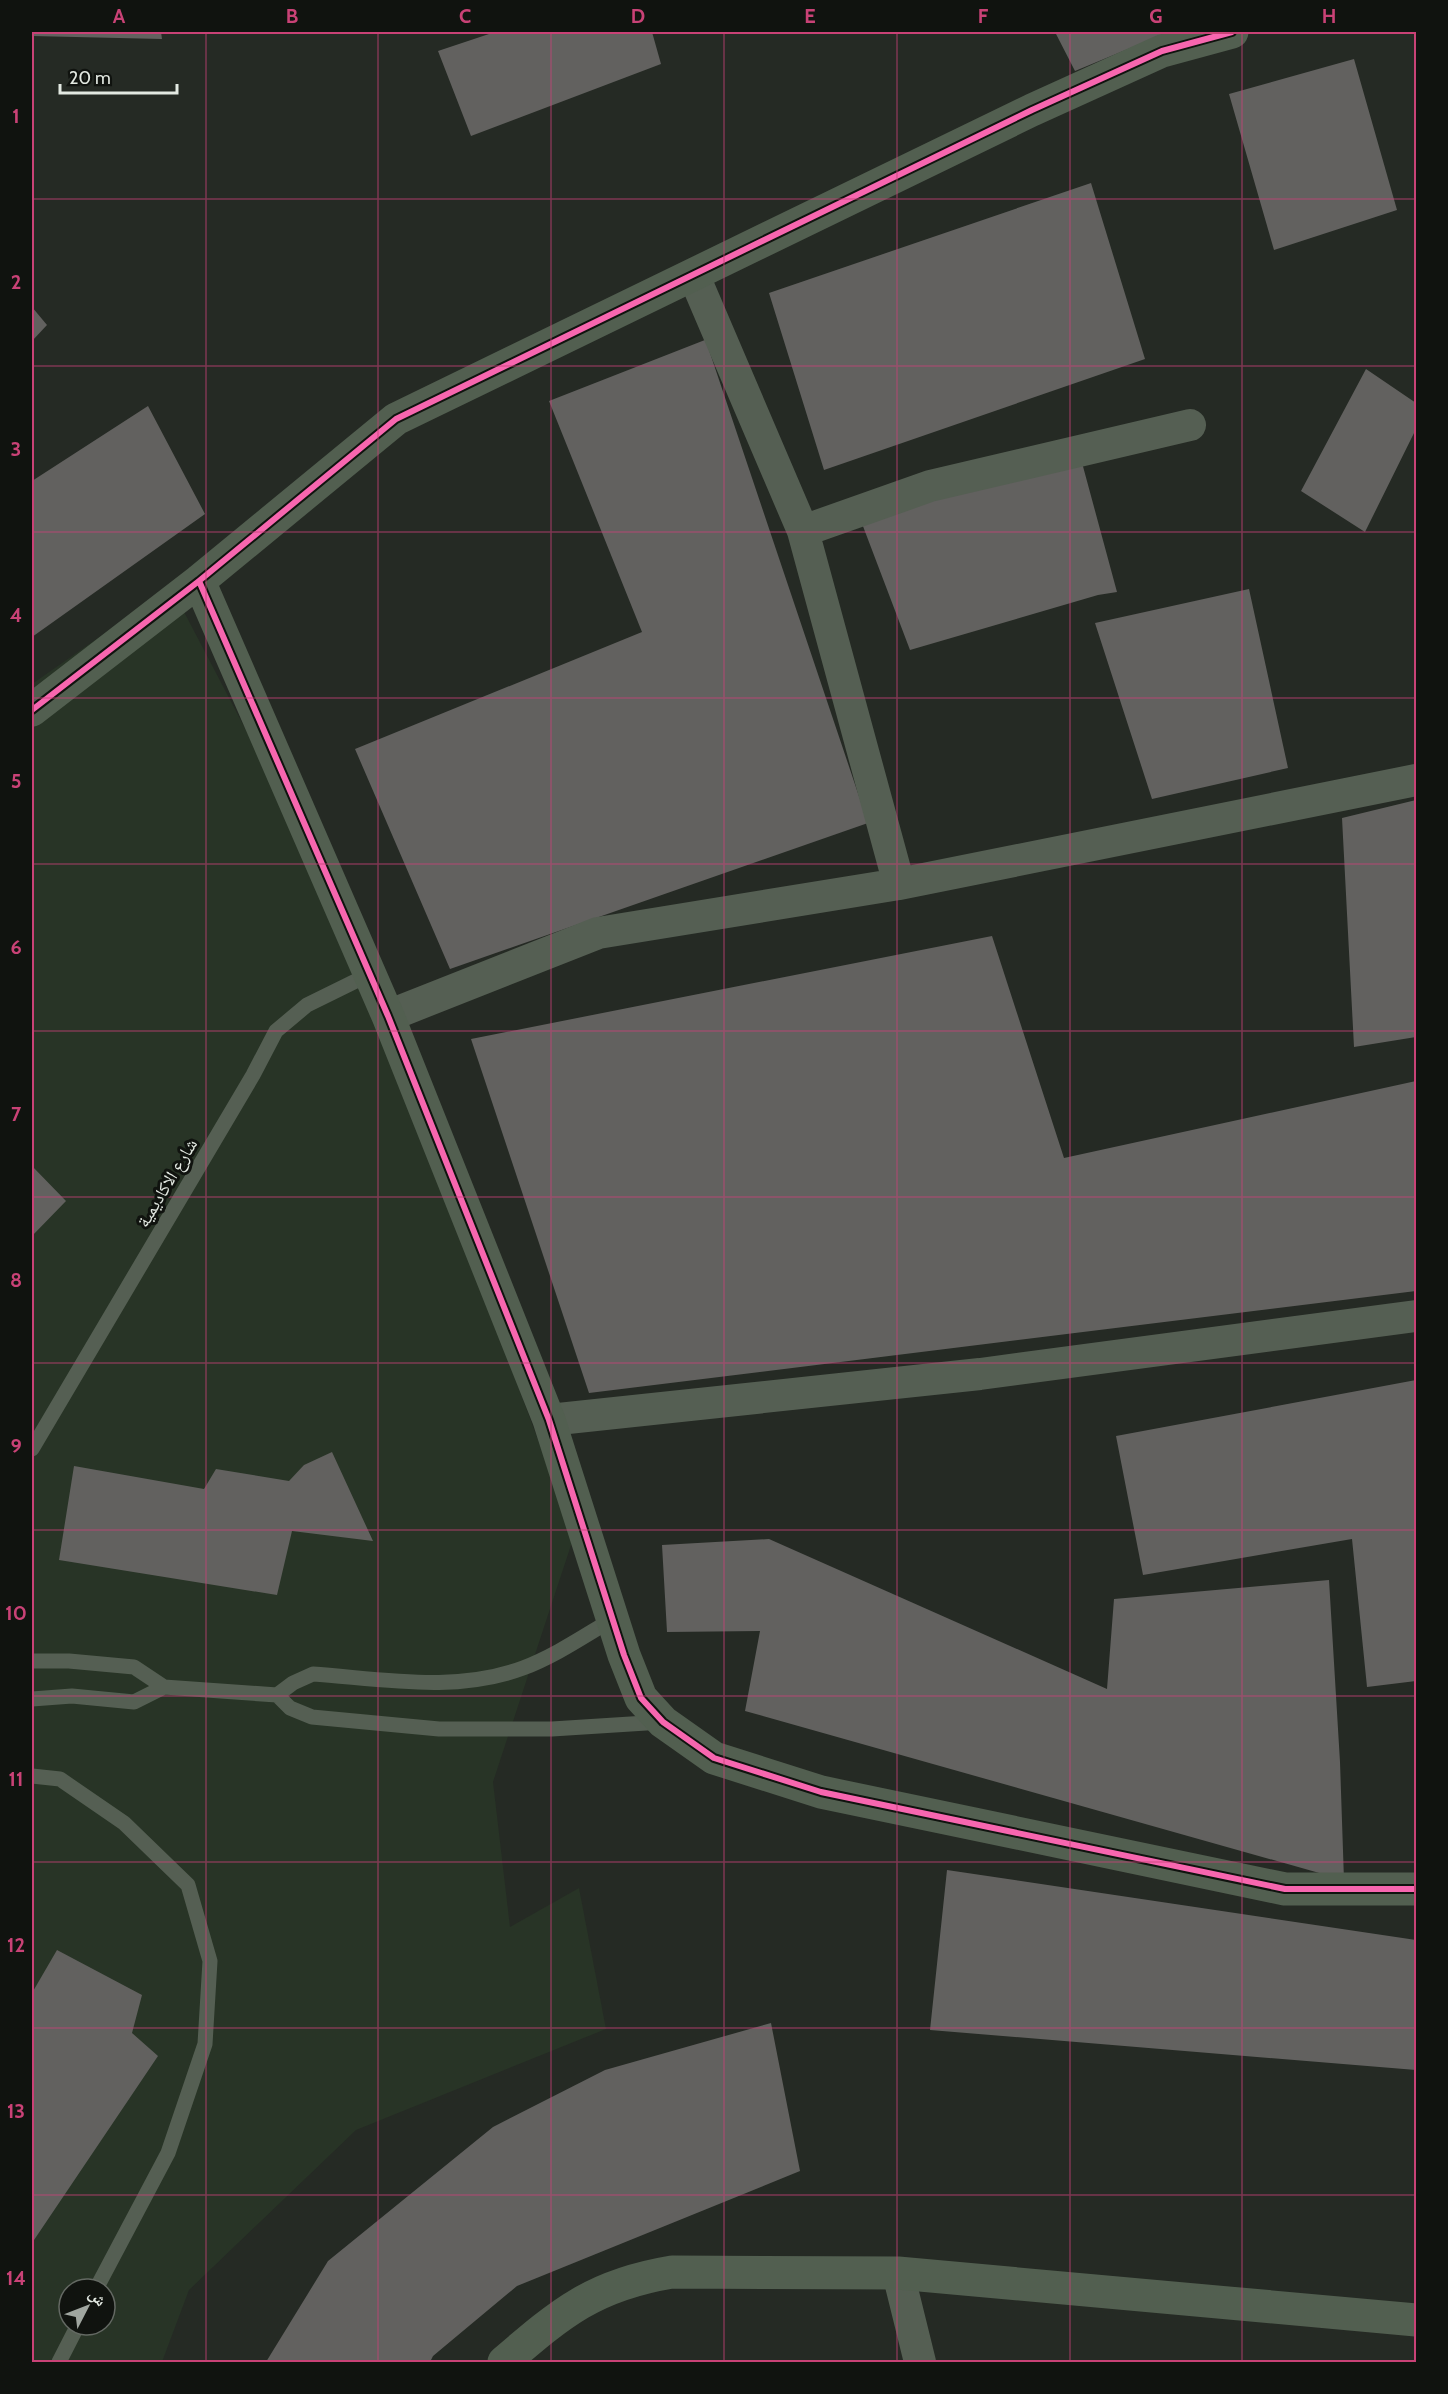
<svg xmlns="http://www.w3.org/2000/svg" width="1448" height="2394" viewBox="0 0 1448 2394" font-family="Cabin,'Noto Naskh Arabic',sans-serif">
	<style>
		.built { fill: #283426; fill-rule: evenodd }
		.building { fill: #62615f }
		.lines { fill: none; stroke-linecap: round; stroke-linejoin: round }
		.lane { stroke: #555f53; stroke-width: 15 }
		.street { stroke: #555f53; stroke-width: 32 }
		.secondary { stroke: #525f50; stroke-width: 33 }
		.cycleway-casing { stroke: #10130f; stroke-width: 10 }
		.cycleway { stroke: #f766af; stroke-width: 6 }
		.grid { fill: none; stroke: #c94276; stroke-width: 1.5; stroke-opacity: 0.55 }
		.labels { text-anchor: middle; dominant-baseline: central; stroke-width: 6; stroke-linejoin: round; paint-order: stroke }
		.street-label { font-size: 18px; fill: #e3e9e2; stroke: #10130f }
		.neatline { fill: none; stroke: #c94276; stroke-width: 2 }
		.grid-label { font-size: 20px; text-anchor: middle; font-weight: bold; fill: #c94276 }
	</style>
	<rect width="100%" height="100%" fill="#252a24"/>
	<path class="built" d="M171,587L338,906L555,1485L573,1539L493,1782L510,1927L579,1888L606,2029L356,2130L189,2290L162,2362H32V684ZM69,2289H105V2325H69Z"/>
	<path class="building" d="M32,32H161L162,39L32,36Z
		M495,32H652L661,64L471,136L438,51Z
		M1055,32H1169L1075,71Z
		M1354,59L1397,210L1274,250L1229,94Z
		M1091,183L1145,359L824,470L769,293Z
		M32,307L47,325L32,341Z
		M710,338L709,350L868,823L450,969L355,749L642,632L549,401Z
		M1366,369L1416,403V429L1365,532L1301,491Z
		M148,406L205,514L32,637V481Z
		M1081,459L1117,592L1098,595L910,650L861,521Z
		M1249,589L1288,768L1152,799L1095,623Z
		M1416,800V1037L1354,1047L1342,818Z
		M992,936L1064,1158L1416,1081V1291L589,1393L471,1039Z
		M32,1166L66,1201L32,1236Z
		M1416,1380V1681L1367,1687L1352,1539L1143,1575L1116,1436Z
		M332,1452L373,1541L292,1531L277,1595L59,1560L74,1466L204,1489L216,1469L289,1481L304,1465Z
		M769,1539L1107,1689L1114,1599L1329,1580L1340,1762L1344,1880L745,1711L760,1631L667,1632L662,1545Z
		M947,1870L1416,1940V2070L930,2030Z
		M57,1950L142,1995L132,2033L158,2056L32,2243V1993Z
		M771,2023L800,2171L517,2286L433,2356L430,2362H266L328,2261L493,2127L605,2070Z"/>
	<g class="lines">
		<path class="lane" d="M32,1449L253,1075L276,1031L307,1005L370,974
			M32,1661H69L134,1667L164,1687L277,1695L293,1683L313,1674C383,1679 456,1693 523,1668C555,1656 584,1636 613,1619
			M277,1695L290,1708L312,1717L439,1729H552L662,1722
			M32,1699L72,1696L134,1702L164,1687
			M32,1776L60,1779L124,1823L188,1885L210,1961L205,2044L168,2153L96,2289
			M59,2362L78,2325"/>
		<path class="street" d="M694,276L803,531L899,884
			M803,531L930,486L1190,425
			M388,1016L598,933L899,884L1416,780
			M549,1420L980,1374L1416,1316
			M898,2273L920,2362"/>
		<path class="secondary" d="M199,581L388,1016L549,1420L624,1655L641,1698L663,1722L714,1758L821,1792L1285,1889H1416
			M32,710L199,581L396,419L1032,110L1162,51L1232,32
			M504,2362C562,2312 594,2285 672,2272L898,2273L1416,2320"/>
		<defs>
			<path id="cycleway" d="M199,581L388,1016L549,1420L624,1655L641,1698L663,1722L714,1758L821,1792L1285,1889H1416
				M32,710L199,581L396,419L1032,110L1162,51L1232,32"/>
		</defs>
		<use href="#cycleway" class="cycleway-casing"/>
		<use href="#cycleway" class="cycleway"/>
	</g>
	<path class="grid" d="M206,32V2362M378,32V2362M551,32V2362M724,32V2362M897,32V2362M1070,32V2362M1242,32V2362M32,199H1416M32,366H1416M32,532H1416M32,698H1416M32,864H1416M32,1031H1416M32,1197H1416M32,1363H1416M32,1530H1416M32,1696H1416M32,1862H1416M32,2028H1416M32,2195H1416"/>
	<g class="labels">
		<g class="street-label">
			<text transform="translate(167 1183) rotate(-59)">شارع الاكاديمية</text>
		</g>
	</g>
	<rect width="1448" height="2394" fill="none" stroke="#10130f" stroke-width="66"/>
	<g transform="translate(87 2307) rotate(48)"><circle r="28" fill="#10130f" stroke="#646963" stroke-width="1.5"/>
	<path d="M0-4.5L10 22L0 15L-10 22Z" fill="#a0a6a0"/>
	<text y="-9" font-size="16" font-weight="bold" text-anchor="middle" fill="#e3e9e2">ش</text>
	</g>
	<path d="M60 84v9h117v-9" fill="none" stroke="#e3e9e2" stroke-width="3"/>
	<text x="69" y="84" font-size="18" fill="#e3e9e2" stroke="#10130f" stroke-width="4.5" paint-order="stroke">20 m</text>
	<rect x="33" y="33" width="1382" height="2328" class="neatline"/>
	<g class="grid-label">
		<text x="119" y="23">A</text>
		<text x="292" y="23">B</text>
		<text x="465" y="23">C</text>
		<text x="638" y="23">D</text>
		<text x="810" y="23">E</text>
		<text x="983" y="23">F</text>
		<text x="1156" y="23">G</text>
		<text x="1329" y="23">H</text>
		<text x="16" y="123">1</text>
		<text x="16" y="289">2</text>
		<text x="16" y="456">3</text>
		<text x="16" y="622">4</text>
		<text x="16" y="788">5</text>
		<text x="16" y="954">6</text>
		<text x="16" y="1121">7</text>
		<text x="16" y="1287">8</text>
		<text x="16" y="1453">9</text>
		<text x="16" y="1620">10</text>
		<text x="16" y="1786">11</text>
		<text x="16" y="1952">12</text>
		<text x="16" y="2118">13</text>
		<text x="16" y="2285">14</text>
	</g>
</svg>
